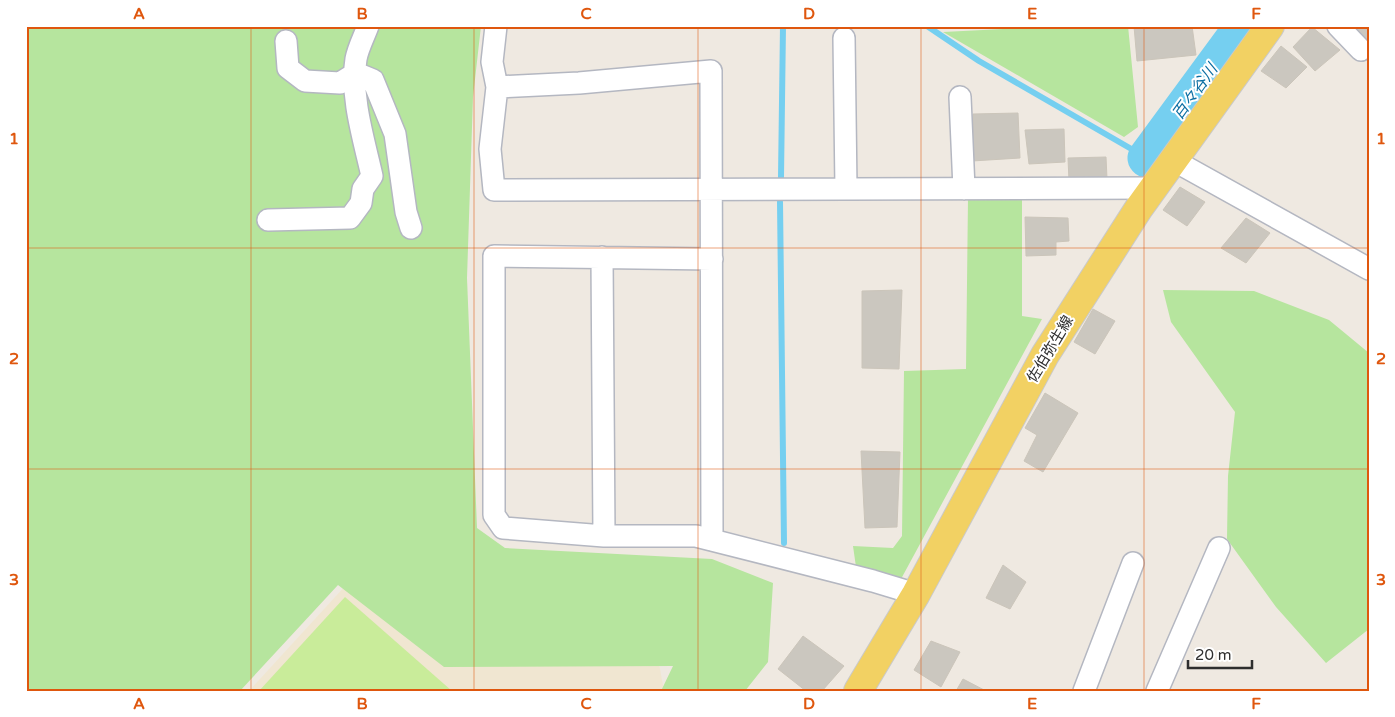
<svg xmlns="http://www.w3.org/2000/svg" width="1395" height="717" viewBox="0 0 1395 717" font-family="'Varela Round','Noto Sans JP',sans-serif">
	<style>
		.education { fill: #f0e6d1 }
		.green { fill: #b6e59e }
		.pitch { fill: #c9ec9a }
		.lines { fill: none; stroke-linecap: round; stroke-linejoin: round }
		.stream { stroke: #75cff0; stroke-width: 6 }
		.river { stroke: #75cff0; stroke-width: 39 }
		.building { fill: #cbc7bf; stroke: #cbc5ba }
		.minor-casing { stroke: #b4b7c1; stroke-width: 24 }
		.major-casing { stroke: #c9c9c9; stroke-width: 30 }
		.minor { stroke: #fff; stroke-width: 21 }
		.major { stroke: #f2d163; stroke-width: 28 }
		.grid { fill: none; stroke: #df570e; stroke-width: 1; stroke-opacity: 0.55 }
		.labels { text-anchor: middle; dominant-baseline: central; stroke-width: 4; stroke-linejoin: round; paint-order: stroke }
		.street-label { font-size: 15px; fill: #2e2e2e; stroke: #fff }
		.water-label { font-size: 16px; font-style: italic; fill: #0d6fa3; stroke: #fff }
		.neatline { fill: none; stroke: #df570e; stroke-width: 2 }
		.grid-label { font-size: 16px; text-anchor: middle; font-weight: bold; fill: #df570e }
	</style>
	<rect width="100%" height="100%" fill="#efe9e1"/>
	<path class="education" d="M358,572L658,658L664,691H249Z"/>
	<path class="green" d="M26,26H481L473,97L467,278L477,528L505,548L712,559L773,583L768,662L745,691H661L673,666L444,667L338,585L240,691H26Z
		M1060,26H1128L1138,127L1124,137L943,32Z
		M968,198H1022V316L1042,319L901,579L856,567L853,546L893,548L902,536L904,371L966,369Z
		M1163,290L1254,291L1329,320L1369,353V629L1326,663L1276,607L1227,539L1228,476L1235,412L1171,322Z"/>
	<path class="pitch" d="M345,597L452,691H259Z"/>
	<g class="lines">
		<path class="stream" d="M927,26L979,61L1147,158
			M781,177L783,26
			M780,202L784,543"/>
		<path class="river" d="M1147,158L1244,26"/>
	</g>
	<path class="building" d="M1134,26H1192L1196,55L1137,61Z
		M1349,26H1369V43Z
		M1312,27L1340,50L1315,71L1293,47Z
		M1281,46L1307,67L1286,88L1261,71Z
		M1018,113L1020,158L972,161L973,114Z
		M1064,129L1065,162L1029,164L1025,130Z
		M1106,157L1107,179L1069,181L1068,158Z
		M1180,187L1205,202L1187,226L1163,210Z
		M1025,217L1068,218L1069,241L1056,242V255L1026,256Z
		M1246,218L1270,233L1246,263L1221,248Z
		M902,290L899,369L862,368V291Z
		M1093,309L1115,321L1095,354L1074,342Z
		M1045,393L1078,413L1043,472L1024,461L1037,435L1025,428Z
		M861,451L900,452L897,527L865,528Z
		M1003,565L1026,582L1010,609L986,598Z
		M803,636L844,666L822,691H806L778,669Z
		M931,641L960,652L941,687L914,670Z
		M963,679L986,691H956Z"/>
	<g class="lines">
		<defs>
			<path id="minor" d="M496,26L492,62L497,87L490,149L494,190L1153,188
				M1338,26L1361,50
				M844,38L846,189
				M286,41L288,68L305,81L340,83L356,73L373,80L395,134L406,212L411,228
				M497,87L579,83L711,71L712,540
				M960,97L964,189
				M1173,160L1369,269
				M268,220L350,218L361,203L363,189L372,176C364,140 350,96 356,59C358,48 364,37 368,26
				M602,257L604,536
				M712,259L494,256V515L503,528L604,536H696L873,581L916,594
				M1084,691L1133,563
				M1157,691L1219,548"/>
			<path id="major" d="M858,691L916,594L1045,355L1139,208L1270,26"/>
		</defs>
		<use href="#minor" class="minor-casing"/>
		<use href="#major" class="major-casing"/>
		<use href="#minor" class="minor"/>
		<use href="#major" class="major"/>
	</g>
	<path class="grid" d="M251,26V691M474,26V691M698,26V691M921,26V691M1144,26V691M26,248H1369M26,469H1369"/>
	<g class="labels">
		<g class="street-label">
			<text transform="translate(1050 349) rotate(-59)">佐伯弥生線</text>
		</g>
		<g class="water-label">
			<text transform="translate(1195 92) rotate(-54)">百々谷川</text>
		</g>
	</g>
	<rect width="1395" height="717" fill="none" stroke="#ffffff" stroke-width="55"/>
	<path d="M1188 660v8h64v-8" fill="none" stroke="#2e2e2e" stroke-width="2.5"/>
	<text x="1195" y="660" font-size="15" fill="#2e2e2e" stroke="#ffffff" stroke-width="4" paint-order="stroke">20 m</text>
	<rect x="28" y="28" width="1340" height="662" class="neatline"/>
	<g class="grid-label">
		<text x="139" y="19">A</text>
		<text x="362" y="19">B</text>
		<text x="586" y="19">C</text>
		<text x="809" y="19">D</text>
		<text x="1032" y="19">E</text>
		<text x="1256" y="19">F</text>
		<text x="14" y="144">1</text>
		<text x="1381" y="144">1</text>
		<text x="14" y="364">2</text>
		<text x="1381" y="364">2</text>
		<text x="14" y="585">3</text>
		<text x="1381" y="585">3</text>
		<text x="139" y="709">A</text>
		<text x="362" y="709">B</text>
		<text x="586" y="709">C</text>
		<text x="809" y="709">D</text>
		<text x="1032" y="709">E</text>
		<text x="1256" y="709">F</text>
	</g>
</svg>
